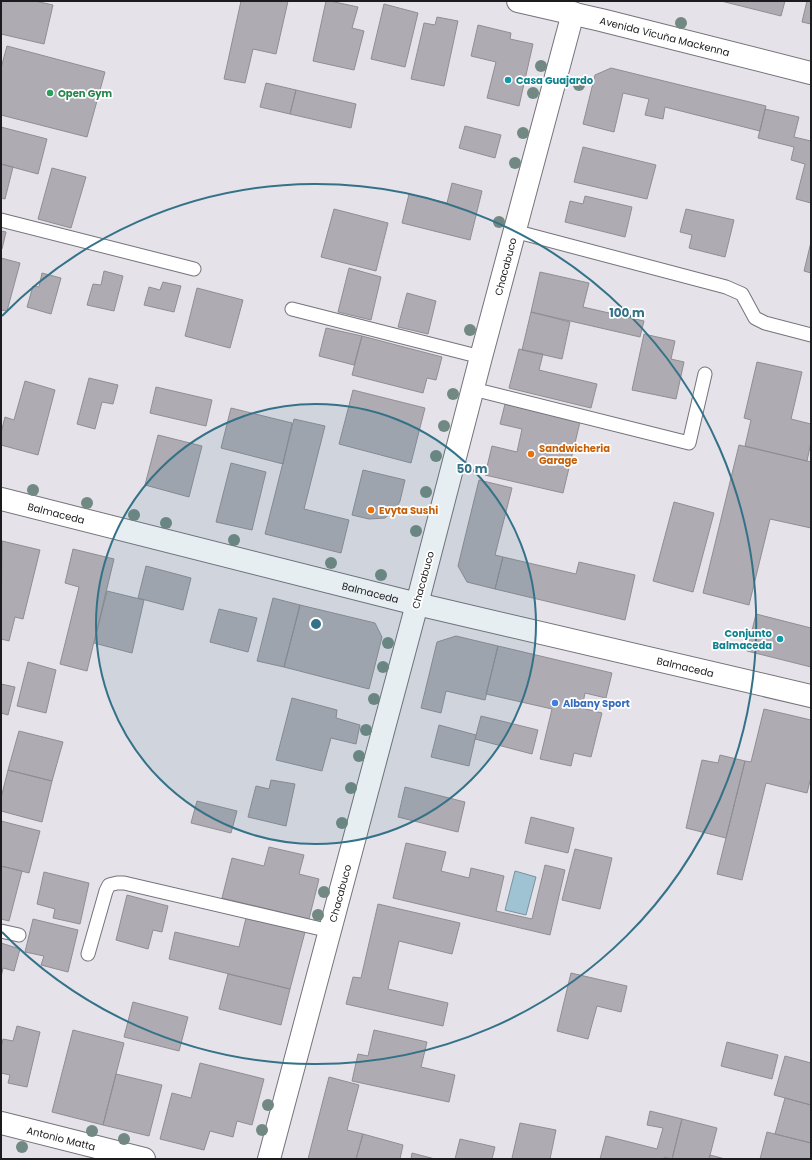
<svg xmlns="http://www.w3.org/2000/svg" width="812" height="1160" viewBox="0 0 812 1160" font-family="Poppins,sans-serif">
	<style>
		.water { fill: #9fc3d2; stroke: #78919c }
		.building { fill: #aeabb2; stroke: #908d93 }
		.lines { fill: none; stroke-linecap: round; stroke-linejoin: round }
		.service-casing { stroke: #76737a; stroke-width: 15 }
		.tertiary-casing { stroke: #76737a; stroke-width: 24 }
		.secondary-casing { stroke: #76737a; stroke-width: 24 }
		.primary-casing { stroke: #76737a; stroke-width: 24 }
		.service { stroke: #fff; stroke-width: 13 }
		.tertiary { stroke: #fff; stroke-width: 22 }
		.secondary { stroke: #fff; stroke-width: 22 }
		.primary { stroke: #fff; stroke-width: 22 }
		.tree { fill: #718982 }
		.ring { fill: none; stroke: #347288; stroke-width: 2 }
		.culture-dot { fill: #0f9aa8; stroke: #fff; stroke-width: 1.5 }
		.leisure-dot { fill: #2e9e5b; stroke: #fff; stroke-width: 1.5 }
		.food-dot { fill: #e8710a; stroke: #fff; stroke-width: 1.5 }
		.shop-dot { fill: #3f7fe0; stroke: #fff; stroke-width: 1.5 }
		.labels { text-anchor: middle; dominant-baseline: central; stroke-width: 3.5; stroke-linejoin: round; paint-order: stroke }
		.street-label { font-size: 10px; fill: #1c1b1d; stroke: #fff }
		.culture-label { font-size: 10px; font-weight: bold; fill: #0d838f; stroke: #fff; text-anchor: start }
		.leisure-label { font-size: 10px; font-weight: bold; fill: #27864d; stroke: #fff; text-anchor: start }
		.food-label { font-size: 10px; font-weight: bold; fill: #c56008; stroke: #fff; text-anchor: start }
		.shop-label { font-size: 10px; font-weight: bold; fill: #366cbe; stroke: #fff; text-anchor: start }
		.centre { fill: #347288; stroke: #fff; stroke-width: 2 }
		.ring-label { font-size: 12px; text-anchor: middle; font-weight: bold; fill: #347288; stroke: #fff; stroke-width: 3.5; stroke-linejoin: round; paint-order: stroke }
	</style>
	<rect width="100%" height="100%" fill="#e5e2e9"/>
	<path class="water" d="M515,871L536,877L526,915L505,910Z"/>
	<path class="building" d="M1,1H35L53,5L44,44L1,34Z
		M241,1H288L276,54L253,49L245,83L224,79Z
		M326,1H330L358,7L352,28L364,31L354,70L313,61Z
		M721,1H785L781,16Z
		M807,1H811V24L802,22Z
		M384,4L418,13L405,67L371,59Z
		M437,17L458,21L444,86L411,79L424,23L435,25Z
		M478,25L511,33L510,39L533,44L519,106L487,98L496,62L471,56Z
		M7,46L105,72L87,137L1,115V68Z
		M611,68L766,106L760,131L665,107L663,119L645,115L649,99L623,93L614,132L583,124L595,75Z
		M266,83L296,90L290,114L260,107Z
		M296,90L356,104L351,128L290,114Z
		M765,109L799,117L794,137L811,141V203L796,199L805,164L791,160L794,147L758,138Z
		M465,126L501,135L495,158L459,148Z
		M1,127L47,139L38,174L1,164Z
		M583,147L656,165L647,199L574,182Z
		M1,164L13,167L5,199L1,198Z
		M52,168L86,177L71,228L38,219Z
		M452,183L482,191L470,240L402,223L409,194L447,203Z
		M585,196L632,207L625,237L565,222L570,201L583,204Z
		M334,209L388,223L376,271L321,257Z
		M686,209L734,220L725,257L689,248L692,235L680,232Z
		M1,231L6,232L2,249H1Z
		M811,242V273L804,271Z
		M1,258L20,263L7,311L1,310Z
		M349,268L381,277L371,320L338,312Z
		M104,271L123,276L114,311L87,305L93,284L101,285Z
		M540,272L589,283L583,307L644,321L640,337L531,312Z
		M42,273L61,278L51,314L27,307L33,286L39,287Z
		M163,282L181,286L174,312L144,305L149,287L160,290Z
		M197,288L243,300L230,348L185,336Z
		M407,293L436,301L428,334L398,327Z
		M531,312L570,322L562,359L522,350Z
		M326,328L362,336L354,365L319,356Z
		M644,334L675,341L671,359L684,362L676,399L632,390Z
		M362,336L442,357L436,380L427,378L423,393L352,375Z
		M519,349L543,354L539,370L597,384L591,408L509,388Z
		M757,362L802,372L791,419L811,424V442L807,461L745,446L751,420L744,418Z
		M89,378L118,385L113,404L102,402L95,429L77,424Z
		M25,381L55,390L38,455L1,445V433L5,417L14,420Z
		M156,387L212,400L206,426L150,413Z
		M353,390L425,408L411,463L339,444Z
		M505,404L580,422L563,493L485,475L492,446L517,452L522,429L500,424Z
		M231,408L292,423L283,464L221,448Z
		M294,419L325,426L304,509L349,520L341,553L265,534Z
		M158,435L202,446L189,497L145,485Z
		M739,445L811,462V528L770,519L749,605L703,593Z
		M231,463L266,472L252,530L216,522Z
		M363,470L405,480L400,501L396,509L385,518L369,519L352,515Z
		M479,480L512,488L495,555L503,557L495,589L467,582L458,566Z
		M674,502L714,513L693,592L653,581Z
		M2,541L40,550L23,619L15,617L9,641L1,639Z
		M73,549L114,559L87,671L60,664L79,587L65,583Z
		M503,557L576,574L579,562L635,575L625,620L495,589Z
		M146,566L191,578L183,610L138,598Z
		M107,591L144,600L132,653L94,643Z
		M273,598L300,605L284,667L257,661Z
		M300,605L375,623L382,637L369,689L284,667Z
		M219,609L257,618L248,652L210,642Z
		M756,614L811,628V667L747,651Z
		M456,636L498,646L485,700L446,691L441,713L421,708L437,642Z
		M498,646L612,673L606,698L585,693L582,708L602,713L591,757L574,753L571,766L540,759L552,709L486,694Z
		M28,662L56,670L46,713L17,706Z
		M1,684L15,687L8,715L1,713Z
		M292,698L337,710L336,718L360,725L356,744L331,738L322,771L276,760Z
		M764,709L811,720V777L807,793L766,783L742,880L717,874L745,761L751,762Z
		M481,716L538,730L532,754L475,739Z
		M439,725L476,735L469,766L431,757Z
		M19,731L63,742L52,781L8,770Z
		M720,755L745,761L726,838L686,828L702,760L718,763Z
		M8,770L52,781L42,822L1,811V798Z
		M271,780L295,784L286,826L248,817L256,786L269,789Z
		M405,787L465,802L458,832L398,817Z
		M197,801L237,811L231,833L191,823Z
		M531,817L574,828L568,853L525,843Z
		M1,821L40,831L29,873L1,866Z
		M406,843L446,852L441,871L469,878L471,868L504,876L496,911L532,919L545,865L565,870L550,935L393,898Z
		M269,847L304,855L299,874L319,879L309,919L222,898L232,858L264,866Z
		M575,849L612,858L600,909L562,900Z
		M1,866L22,871L9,921L1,919Z
		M44,872L89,883L80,924L53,918L55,909L37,904Z
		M127,895L168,906L162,932L153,930L148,949L116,940Z
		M378,904L460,923L452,954L399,941L388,989L448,1003L443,1026L346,1004L353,977L361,978Z
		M246,918L305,932L290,989L169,959L175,932L239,947Z
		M33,919L78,930L68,972L41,965L44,956L25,952Z
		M1,943L20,949L14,971L3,968L1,977Z
		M571,973L627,986L621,1012L597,1006L588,1039L557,1031Z
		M228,974L290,989L281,1025L219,1009Z
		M133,1002L188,1017L179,1051L124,1037Z
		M17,1026L40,1032L27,1087L8,1083L10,1075L1,1073V1048L3,1039L13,1041Z
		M73,1030L124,1043L103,1125L52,1112Z
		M374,1030L427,1042L421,1067L455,1075L449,1102L352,1081L358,1054L368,1056Z
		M727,1042L778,1055L772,1079L721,1066Z
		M785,1056L811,1063V1105L774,1095Z
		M200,1063L264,1079L252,1125L237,1121L233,1137L210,1131L204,1150L160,1139L172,1093L191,1098Z
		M116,1074L162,1085L149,1136L103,1125Z
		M329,1077L359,1085L347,1130L363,1134L356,1159H308Z
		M785,1098L811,1105V1143L775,1134Z
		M650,1111L682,1119L672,1159L664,1157V1159H600L606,1136L657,1149L663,1128L647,1125Z
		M682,1119L717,1128L709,1159H672Z
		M520,1123L556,1130L550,1159H517L512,1158Z
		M767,1132L811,1143V1159H760Z
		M363,1134L403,1145L400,1159H356Z
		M460,1139L495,1147L492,1159H455Z
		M412,1153L435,1159H411Z
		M710,1155L725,1159H709Z"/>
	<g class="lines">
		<defs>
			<path id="service" d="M1,220L194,269
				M514,231L726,287L742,294L755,318L765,323L811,335
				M292,309L481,357
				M473,389L689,443L705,374
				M1,931L19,935
				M88,954L106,891L109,885L117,883H124L330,931"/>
			<g id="tertiary">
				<path id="s1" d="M1,1123L144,1159"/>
			</g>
			<g id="secondary">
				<path id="s2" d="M518,1L601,20L811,73"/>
				<path id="s3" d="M1,499L417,604L481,357L573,13"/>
			</g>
			<g id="primary">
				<path id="s4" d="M269,1159L417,604L811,696"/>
			</g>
		</defs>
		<use href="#service" class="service-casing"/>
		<use href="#tertiary" class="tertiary-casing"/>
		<use href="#secondary" class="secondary-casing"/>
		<use href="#primary" class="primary-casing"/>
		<use href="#service" class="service"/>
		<use href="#tertiary" class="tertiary"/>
		<use href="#secondary" class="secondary"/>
		<use href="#primary" class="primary"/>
	</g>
	<g class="tree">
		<circle cx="681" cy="23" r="6"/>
		<circle cx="541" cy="66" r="6"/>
		<circle cx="579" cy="85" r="6"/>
		<circle cx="533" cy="93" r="6"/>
		<circle cx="523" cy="133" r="6"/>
		<circle cx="515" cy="163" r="6"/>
		<circle cx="499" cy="222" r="6"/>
		<circle cx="470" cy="330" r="6"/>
		<circle cx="453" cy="394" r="6"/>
		<circle cx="444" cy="426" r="6"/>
		<circle cx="436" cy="456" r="6"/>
		<circle cx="33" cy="490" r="6"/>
		<circle cx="426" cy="492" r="6"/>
		<circle cx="87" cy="503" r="6"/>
		<circle cx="134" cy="515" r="6"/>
		<circle cx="166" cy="523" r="6"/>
		<circle cx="416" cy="531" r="6"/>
		<circle cx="234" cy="540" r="6"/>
		<circle cx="331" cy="563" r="6"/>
		<circle cx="381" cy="575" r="6"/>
		<circle cx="388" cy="643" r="6"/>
		<circle cx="383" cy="667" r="6"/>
		<circle cx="374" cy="699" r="6"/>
		<circle cx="366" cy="730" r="6"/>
		<circle cx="359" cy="756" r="6"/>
		<circle cx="351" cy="788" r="6"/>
		<circle cx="342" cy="823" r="6"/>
		<circle cx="324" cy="892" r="6"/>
		<circle cx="318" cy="915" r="6"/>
		<circle cx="268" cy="1105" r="6"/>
		<circle cx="262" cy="1130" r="6"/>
		<circle cx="92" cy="1131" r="6"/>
		<circle cx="124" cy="1139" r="6"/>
		<circle cx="22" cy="1147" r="6"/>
	</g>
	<circle cx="316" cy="624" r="220" fill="#347288" fill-opacity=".12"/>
	<g class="ring">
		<circle cx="316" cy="624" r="220"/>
		<path d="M2 316A440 440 0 1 1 2 932"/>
	</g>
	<g class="culture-dot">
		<circle cx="508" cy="80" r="4"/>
		<circle cx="780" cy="639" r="4"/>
	</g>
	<circle class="leisure-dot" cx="50" cy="93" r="4"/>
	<g class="food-dot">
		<circle cx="531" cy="454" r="4"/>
		<circle cx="371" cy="510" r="4"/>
	</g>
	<circle class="shop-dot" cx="555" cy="703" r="4"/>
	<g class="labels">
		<g class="street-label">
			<text stroke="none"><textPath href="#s2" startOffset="151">Avenida Vicuña Mackenna</textPath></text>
			<text stroke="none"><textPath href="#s3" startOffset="778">Chacabuco</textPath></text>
			<text stroke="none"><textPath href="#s3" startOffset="57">Balmaceda</textPath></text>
			<text transform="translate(423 580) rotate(-75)">Chacabuco</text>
			<text stroke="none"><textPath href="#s3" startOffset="381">Balmaceda</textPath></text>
			<text stroke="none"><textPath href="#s4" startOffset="850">Balmaceda</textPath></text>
			<text stroke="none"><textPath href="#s4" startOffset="275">Chacabuco</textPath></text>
			<text stroke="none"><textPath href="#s1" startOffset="62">Antonio Matta</textPath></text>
		</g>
		<g class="culture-label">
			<text x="516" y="80">Casa Guajardo</text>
			<text x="772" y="633" text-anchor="end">Conjunto<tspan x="772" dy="12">Balmaceda</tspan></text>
		</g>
		<g class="leisure-label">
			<text x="58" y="93">Open Gym</text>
		</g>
		<g class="food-label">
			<text x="539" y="448">Sandwicheria<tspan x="539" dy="12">Garage</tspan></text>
			<text x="379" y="510">Evyta Sushi</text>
		</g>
		<g class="shop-label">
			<text x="563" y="703">Albany Sport</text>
		</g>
	</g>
	<circle cx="316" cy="624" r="6" class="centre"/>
	<g class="ring-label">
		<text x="627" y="317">100 m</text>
		<text x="472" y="473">50 m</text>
	</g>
	<rect width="812" height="1160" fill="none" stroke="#1c1b1d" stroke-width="4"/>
</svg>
